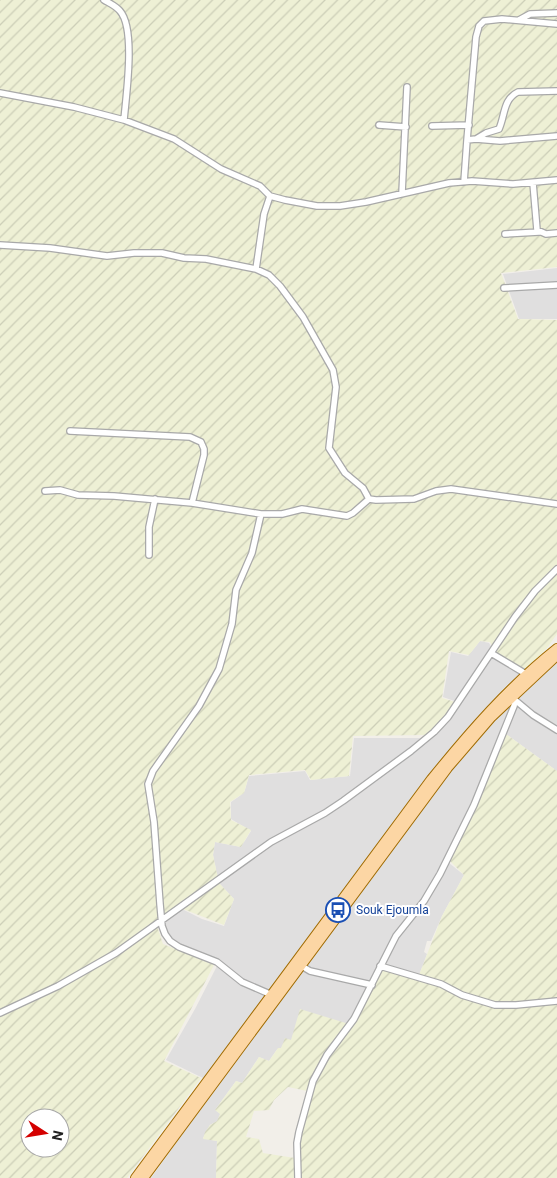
<svg xmlns="http://www.w3.org/2000/svg" width="557" height="1178" viewBox="0 0 557 1178" font-family="Roboto,sans-serif">
	<style>
		.residential { fill: #e0dfdf }
		.farmland { fill: url(#farmland-furrows); fill-rule: evenodd }
		.lines { fill: none; stroke-linecap: round; stroke-linejoin: round }
		.minor-casing { stroke: #a9a9a9; stroke-width: 8 }
		.major-casing { stroke: #a06b00; stroke-width: 10 }
		.minor { stroke: #fff; stroke-width: 5.5 }
		.major { stroke: #fcd6a4; stroke-width: 8 }
		.labels { text-anchor: middle; dominant-baseline: central; stroke-width: 4; stroke-linejoin: round; paint-order: stroke }
		.transit-label { font-size: 12px; fill: #164399; stroke: #fff; text-anchor: start }
	</style>
	<defs>
		<pattern id="farmland-furrows" width="10" height="10" patternUnits="userSpaceOnUse" patternTransform="scale(1.25)"><rect width="10" height="10" fill="#eef0d5"/><path d="M-1 1l2-2M0 10L10 0M9 11l2-2" fill="none" stroke="#ccceb7"/></pattern>
	</defs>
	<rect width="100%" height="100%" fill="#f2efe9"/>
	<path class="residential" d="M557,268V319H519L503,274Z
		M480,641L489,643L500,662L537,677L557,662V771L506,734L497,738L471,807L444,859L464,875L442,916L431,941H427L424,952L427,954L419,975L380,963L349,1024L291,1040L281,1048H278L269,1061L259,1057L242,1083L236,1081L215,1110L221,1114L217,1121L210,1125L203,1138L217,1141L216,1178H151L215,1089L203,1078L166,1060L195,1009L218,964L178,945L168,936L163,924L182,909L202,919L224,926L234,899L219,883L213,855L215,842L241,847L251,831L231,819V802L244,793L249,776L305,771L310,780L350,776L354,738H420L438,730L460,703L443,697L451,652L468,656Z"/>
	<path class="farmland" d="M0,0H557V267L501,273L518,319L557,320V634L547,648L524,671L497,655L490,642L480,641L469,655L449,651L442,698L455,702L441,722L426,735L353,736L349,776L311,780L305,770L249,775L244,793L230,802L231,820L251,830L241,847L215,842L213,855L219,883L234,899L224,925L183,909L157,926L163,944L214,965L164,1061L201,1078L127,1178H0ZM30,1118H60V1148H30Z
		M506,734L557,771V1178H300V1142L306,1109L317,1076L328,1057L358,1017L381,971L386,970L419,975L442,916L464,875L449,860L484,788Z
		M300,1009L349,1024L315,1071L307,1091L288,1087L274,1100L269,1110L254,1111L246,1137L259,1139L263,1153L295,1158V1178H216L217,1141L203,1139L205,1132L210,1125L217,1121L220,1114L215,1110L236,1081L242,1083L259,1057L269,1061L278,1048H281L285,1038L291,1040Z"/>
	<g class="lines">
		<defs>
			<path id="minor" d="M104,0C109,3 116,6 120,11C136,29 126,96 124,120
				M519,20L530,14L557,13
				M0,93L74,107L124,120L174,139L221,169L260,186L270,196L285,200L317,206H340L366,202L449,183L472,181L513,184L557,180
				M379,125L406,127
				M432,126L469,125
				M476,139L500,141L557,136
				M467,140L476,37L479,26L484,21L502,19L557,24
				M464,182L467,140L476,139L486,133L499,129C505,116 503,99 518,92L557,91
				M533,183L537,230L546,234L557,233
				M402,193L407,87
				M505,234L539,232
				M0,245L50,248L107,256L134,253H162L184,258L206,259L256,269L269,275L280,286L303,317L333,370L336,387L329,448L345,473L363,488L369,499
				M256,269L264,214L270,196
				M504,288L557,285
				M70,431L190,437L201,442L204,449V455L192,503
				M45,491L60,490L78,495L114,496L192,503L261,514H282L302,509L347,516L353,513L369,499L376,500L414,499L436,491L451,489L557,504
				M261,514L252,553L236,590L232,624L219,669L199,706L153,771L148,784L154,822L160,904L162,926L165,934L170,941L179,947L217,962L242,982L272,995
				M149,555V527L155,499
				M491,653L526,674
				M515,700L533,715L557,730
				M300,965L310,971L372,985
				M380,966L441,984L462,995L495,1005H516L557,1001
				M0,1013L58,986L116,953L271,842L325,813L343,801L411,751L434,732L448,717L515,617L535,591L557,569
				M298,1178L297,1143L299,1132L313,1081L327,1055L354,1019L396,936L424,901L440,874L474,805L514,706L515,700L510,697"/>
			<path id="major" d="M135,1178L431,779C470,731 509,686 557,648
				M144,1178L448,768L492,717L557,656"/>
		</defs>
		<use href="#minor" class="minor-casing"/>
		<use href="#major" class="major-casing"/>
		<use href="#minor" class="minor"/>
		<use href="#major" class="major"/>
	</g>
	<defs>
		<symbol id="bus-ring" viewBox="-11 -11 22 22"><circle r="9.5" fill="#fff" stroke="#1a4fb4" stroke-width="1.5"/><path d="M-5-6H5V4H4V6H2V4H-2V6H-4V4H-5ZM-3.5-4V0h7V-4ZM-3.5 1.2v1.5H-2V1.2ZM2 1.2v1.5H3.5V1.2Z" fill="#1a4fb4"/></symbol>
	</defs>
	<g fill-rule="evenodd">
		<use href="#bus-ring" x="324" y="896" width="28" height="28"/>
	</g>
	<g class="labels">
		<g class="transit-label">
			<text x="356" y="910">Souk Ejoumla</text>
		</g>
	</g>
	<g transform="translate(45 1133) rotate(102)"><circle r="24" fill="#ffffff" stroke="#a7a7a7"/>
	<path d="M0-4L9 19L0 12L-9 19Z" fill="#d40000"/>
	<text y="-8" font-size="14" font-weight="bold" text-anchor="middle" fill="#222222">N</text>
	</g>
</svg>
